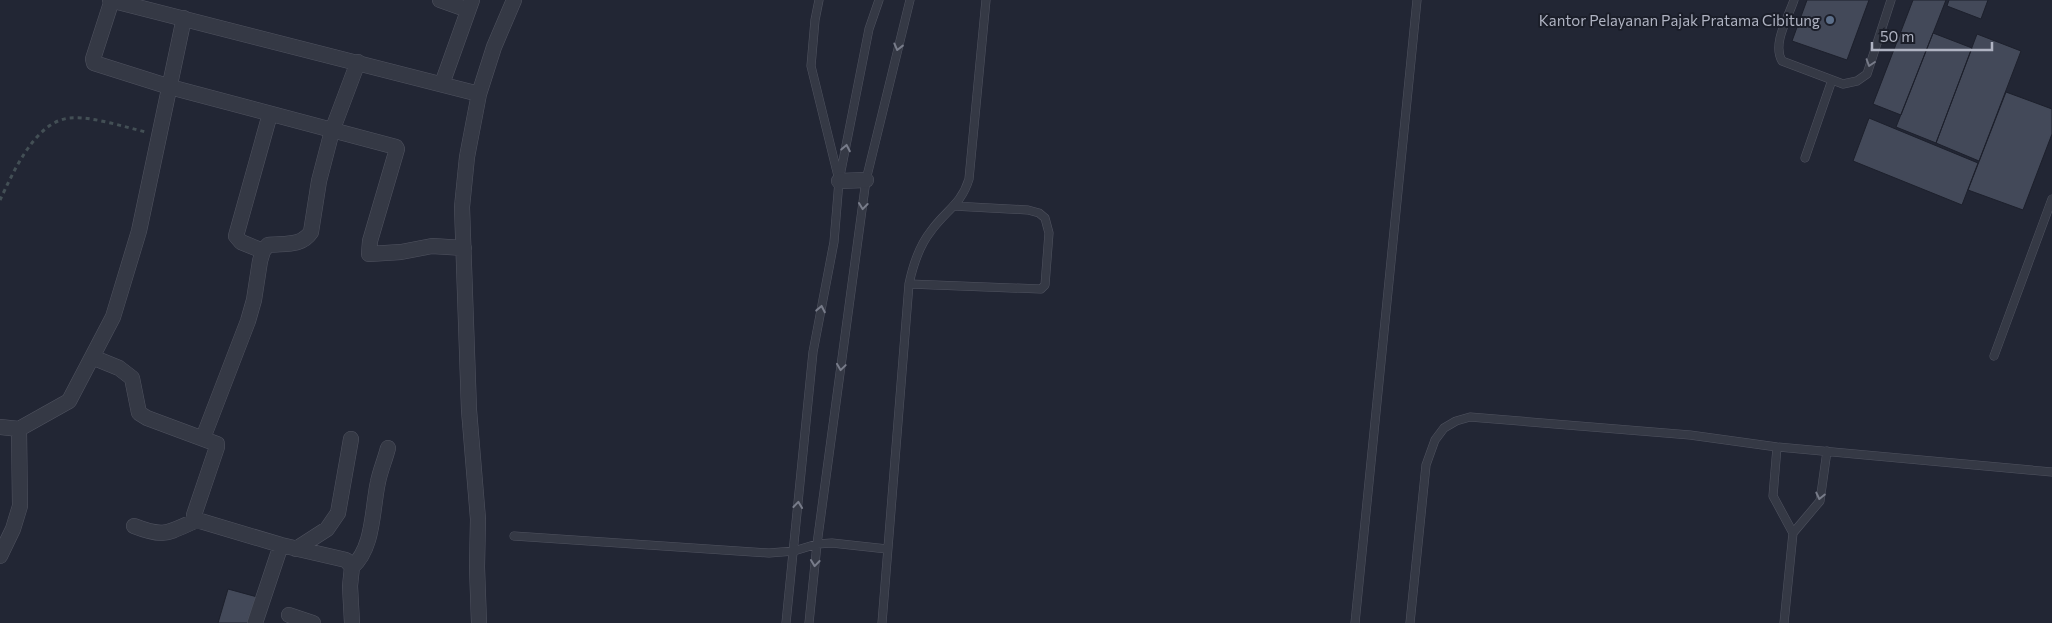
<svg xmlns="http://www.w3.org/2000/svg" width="2052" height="623" viewBox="0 0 2052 623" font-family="Commissioner,sans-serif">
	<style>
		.building { fill: #434959; stroke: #1d202c }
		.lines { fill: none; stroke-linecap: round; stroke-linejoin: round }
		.service-casing { stroke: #505360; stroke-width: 9 }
		.minor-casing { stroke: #505360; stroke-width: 16 }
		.path { stroke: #434f55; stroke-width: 3; stroke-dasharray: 4 4; stroke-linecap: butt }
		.service { stroke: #353945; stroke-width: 8 }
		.minor { stroke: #353945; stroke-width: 15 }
		.oneway { stroke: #787c8a }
		.service-dot { fill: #5c6f8a; stroke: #1b1e29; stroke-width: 2 }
		.labels { text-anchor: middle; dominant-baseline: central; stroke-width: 4; stroke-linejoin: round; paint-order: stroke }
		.poi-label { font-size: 15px; fill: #afb3c2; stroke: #1b1e29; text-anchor: end }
	</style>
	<rect width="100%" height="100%" fill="#222634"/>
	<path class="building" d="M1807,0H1869L1847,60L1792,41Z
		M1913,0H1946L1901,115L1873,104Z
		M1949,0H1988L1981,19L1947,6Z
		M1933,33L1972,48L1936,143L1896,127Z
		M1977,34L2021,51L1979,161L1936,143Z
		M2006,92L2052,109V134L2023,210L1968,190Z
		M1869,118L1978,163L1962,205L1853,161Z
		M228,589L261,598L254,623H218Z"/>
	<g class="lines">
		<defs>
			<path id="service" d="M819,0L815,20L811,66L838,176
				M1794,0C1788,18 1772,44 1782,61L1843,84L1857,81L1867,74L1891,0
				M1805,158L1832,80
				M909,284L1041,289L1045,285L1049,233L1045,218L1039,213L1028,210L953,206
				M1994,356L2052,199
				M1777,447L1773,496L1793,533
				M514,536L769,553L794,551L817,544L832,543L887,549
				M786,623L813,352L834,242L839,181L869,29L879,0
				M809,623L817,544L866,180L910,0
				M882,623L909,284C913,265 919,246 931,231C946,210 961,205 969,179L986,0
				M1355,623L1417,0
				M1410,623L1426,465L1435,440L1444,428L1456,421L1470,417L1690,435L1777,447L2052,472
				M1784,623L1793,533L1820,501L1827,451"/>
			<path id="minor" d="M110,0L479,94
				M112,0L93,59L94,63L170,87L396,147L397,149L370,241L369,254L401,252L432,246L464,248
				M440,0L468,10
				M442,84L472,0
				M839,181L866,180
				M263,251L241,242L236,236L270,114
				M92,357L119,368L132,378L139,413L147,418L217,444V447L194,515L197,520
				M0,427L19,429
				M203,438L248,321L254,300L260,261L263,251L268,245C284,243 301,247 311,232L319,181L332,131L358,62
				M134,526C165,538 167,533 197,520L281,545L346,560L352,567L350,586L352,623
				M296,549L327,529L338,513L351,439
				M0,556L13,529L20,506L19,429L69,401L113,317L139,231L184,18
				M352,567C374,548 372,509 378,482C380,471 385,460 388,448
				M289,615L313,623
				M255,623L281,545
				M479,623L477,567L478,519L469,410L462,207L467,157L479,94L494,47L514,0"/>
		</defs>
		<use href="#service" class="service-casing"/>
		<use href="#minor" class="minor-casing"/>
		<path class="path" d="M0,200C13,173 35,121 70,118C92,116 124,127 146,132"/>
		<use href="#service" class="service"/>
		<use href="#minor" class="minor"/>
	</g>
	<defs><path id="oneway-chevron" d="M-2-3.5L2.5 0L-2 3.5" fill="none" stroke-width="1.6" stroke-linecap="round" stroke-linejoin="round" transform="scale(1.25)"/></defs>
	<g class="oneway">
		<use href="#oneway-chevron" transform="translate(898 47) rotate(104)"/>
		<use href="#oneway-chevron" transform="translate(1870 63) rotate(108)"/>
		<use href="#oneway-chevron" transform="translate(846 148) rotate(-79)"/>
		<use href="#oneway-chevron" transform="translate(863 206) rotate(97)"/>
		<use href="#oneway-chevron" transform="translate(821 309) rotate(-79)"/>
		<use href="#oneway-chevron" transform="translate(841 367) rotate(98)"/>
		<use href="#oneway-chevron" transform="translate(1820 496) rotate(103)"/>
		<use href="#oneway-chevron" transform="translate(798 505) rotate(-84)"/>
		<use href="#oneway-chevron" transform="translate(815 563) rotate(96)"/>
	</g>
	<circle class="service-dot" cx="1830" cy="20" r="5"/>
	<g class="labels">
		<g class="poi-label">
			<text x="1820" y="20">Kantor Pelayanan Pajak Pratama Cibitung</text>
		</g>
	</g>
	<path d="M1872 42v8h120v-8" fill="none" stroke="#afb3c2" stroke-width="2.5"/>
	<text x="1880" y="42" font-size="15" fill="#afb3c2" stroke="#1b1e29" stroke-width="4" paint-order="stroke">50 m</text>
</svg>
